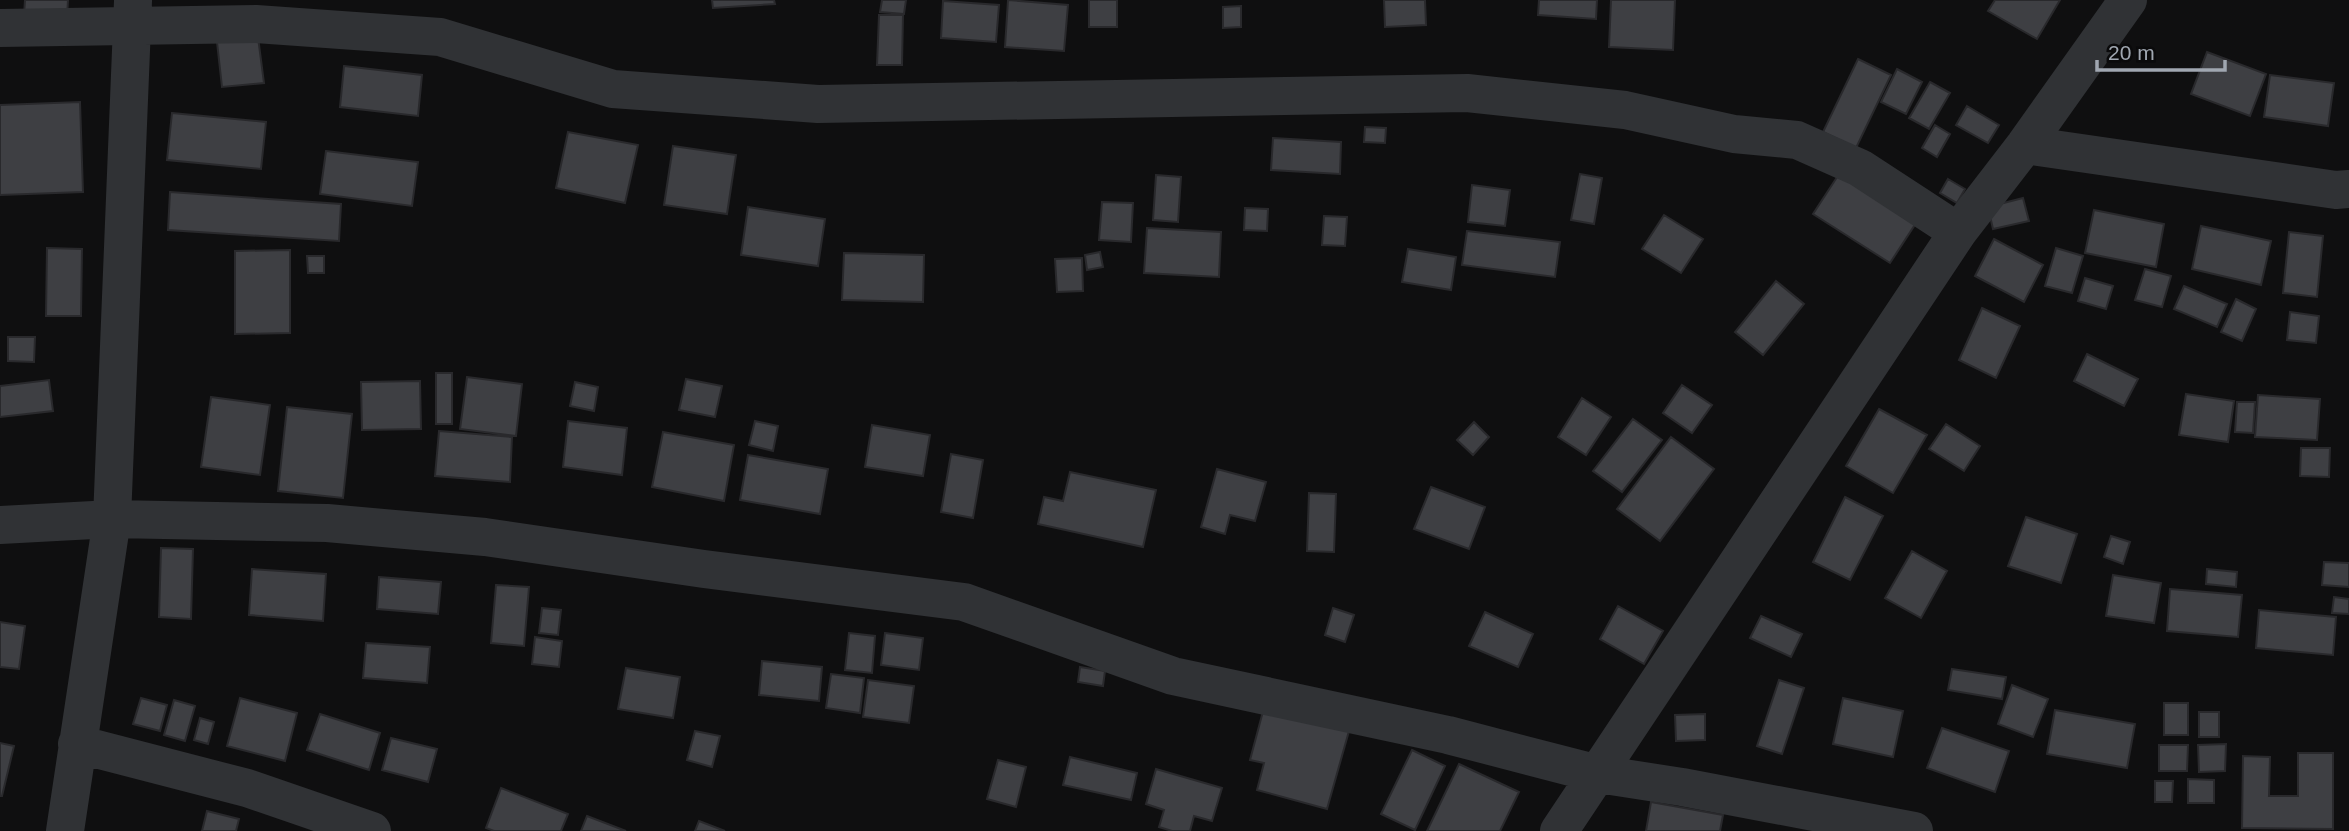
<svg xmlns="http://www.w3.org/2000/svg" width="2349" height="831" viewBox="0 0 2349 831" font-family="Helvetica,sans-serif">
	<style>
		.building { fill: #3e3f43; stroke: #29292c; stroke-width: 2 }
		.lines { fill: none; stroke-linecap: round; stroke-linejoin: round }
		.minor { stroke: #303235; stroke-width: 38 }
	</style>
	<rect width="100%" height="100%" fill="#0f0f10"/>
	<path class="building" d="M25,0H68L67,18L24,15Z
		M712,0H774L775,4L713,8Z
		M882,0H906L904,14L880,12Z
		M1008,0L1068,5L1064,51L1005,47Z
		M1089,0H1117V27H1089Z
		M1384,0H1425L1426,25L1385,27Z
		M1539,0H1597L1596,19L1538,15Z
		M1611,0H1675L1673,50L1609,47Z
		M1995,0H2060L2037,39L1988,11Z
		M943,1L999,5L996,42L941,38Z
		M1241,6V27L1223,28V7Z
		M879,15H903L902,65H877Z
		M258,37L264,83L222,87L217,42Z
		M2207,52L2266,74L2250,116L2191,94Z
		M1858,59L1891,75L1856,148L1823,132Z
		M344,66L422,75L418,116L340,107Z
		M1897,69L1922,82L1906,114L1881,102Z
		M2270,75L2334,83L2328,126L2264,117Z
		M1930,82L1950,93L1929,129L1909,118Z
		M80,102L83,192L0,195V105Z
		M1967,106L1999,125L1988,143L1956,125Z
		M172,113L266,122L261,169L167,160Z
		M1935,125L1950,134L1937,157L1922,148Z
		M1365,127L1386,128L1385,143L1364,142Z
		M568,132L638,145L625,203L556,188Z
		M1273,138L1341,142L1340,174L1271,170Z
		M673,146L736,155L727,214L664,205Z
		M326,151L418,162L412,206L320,194Z
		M1841,171L1918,220L1890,263L1813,214Z
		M1580,174L1602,178L1594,224L1571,220Z
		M1156,175L1181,177L1178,222L1153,220Z
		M1948,179L1965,189L1957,203L1940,193Z
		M1472,185L1510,190L1505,226L1468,222Z
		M170,192L341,204L339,241L168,230Z
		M2023,198L2029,221L1993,229L1988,207Z
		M1102,202L1133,203L1131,242L1099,240Z
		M748,207L825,219L818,266L741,255Z
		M1245,208L1268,209L1267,231L1244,230Z
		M2094,210L2164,224L2156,267L2085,253Z
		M1664,215L1703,239L1681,273L1642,249Z
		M1324,216L1347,217L1345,246L1322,245Z
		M2201,226L2271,241L2261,285L2192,269Z
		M1147,228L1221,232L1219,277L1144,273Z
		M1467,231L1560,242L1555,277L1462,265Z
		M2289,232L2323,236L2317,297L2283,293Z
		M1994,239L2043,265L2024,302L1975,276Z
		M47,248L82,249L81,316H46Z
		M2056,248L2083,256L2072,293L2045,286Z
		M1408,249L1456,257L1451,290L1402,282Z
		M290,250V333L235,334V251Z
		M1100,252L1103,267L1087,270L1085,255Z
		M844,253L924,255L923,302L842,300Z
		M307,256H324V273H308Z
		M1082,258L1083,291L1057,292L1055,259Z
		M2145,269L2171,276L2162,307L2135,300Z
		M2085,278L2113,286L2106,309L2078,301Z
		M1776,281L1804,304L1763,355L1735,332Z
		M2184,286L2227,304L2217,327L2174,309Z
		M2236,299L2256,309L2242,341L2221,332Z
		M1982,308L2020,326L1996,378L1959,360Z
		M2290,312L2319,316L2316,343L2287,340Z
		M8,337H35L34,362L8,361Z
		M2087,354L2138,379L2124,406L2074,381Z
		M436,373H452V424H436Z
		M467,377L522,384L516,436L460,429Z
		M686,379L722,386L715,417L679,410Z
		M49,380L53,411L0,417V386Z
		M420,381L421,429L362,430L361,382Z
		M575,382L598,387L594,411L570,406Z
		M1682,385L1712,405L1692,433L1663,413Z
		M2186,394L2234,401L2228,442L2179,435Z
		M2258,395L2320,399L2317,440L2255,437Z
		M211,397L270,405L260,475L201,467Z
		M1582,398L1611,417L1586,455L1558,437Z
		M2237,402H2255L2253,433L2235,432Z
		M287,407L352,414L343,498L278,491Z
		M1879,409L1927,435L1893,493L1846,466Z
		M1633,419L1662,440L1622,492L1593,471Z
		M568,421L627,428L622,475L563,467Z
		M755,421L778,426L773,451L749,445Z
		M1474,422L1489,437L1473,455L1457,440Z
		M1946,424L1980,446L1964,471L1929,449Z
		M872,425L930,435L923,476L865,467Z
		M439,431L512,437L510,482L435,476Z
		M663,432L734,445L724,501L652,487Z
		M1671,437L1714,469L1660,541L1617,509Z
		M2301,448H2330L2329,477L2300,476Z
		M951,454L983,460L973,518L941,512Z
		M748,455L828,469L820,514L740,500Z
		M1217,469L1266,482L1255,521L1230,515L1225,534L1201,527Z
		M1070,472L1156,490L1143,547L1038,524L1044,497L1063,501Z
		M1431,487L1485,507L1469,549L1414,529Z
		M1309,493L1336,494L1334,552L1307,551Z
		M1845,497L1883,516L1850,580L1813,562Z
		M2026,517L2077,534L2061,583L2008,566Z
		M2111,536L2130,542L2123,564L2104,557Z
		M161,548L193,549L191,619L159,617Z
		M1912,551L1947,571L1921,618L1885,598Z
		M2324,562L2349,563V587L2322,585Z
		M252,569L326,574L323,621L249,615Z
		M2207,569L2237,572L2236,587L2206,584Z
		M2113,575L2161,583L2154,623L2106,616Z
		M379,577L441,582L438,614L377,609Z
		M496,585L529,587L524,646L491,643Z
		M2170,589L2242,595L2238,637L2167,631Z
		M2334,597L2349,599V614L2332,613Z
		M1618,606L1663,631L1644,664L1600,639Z
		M542,608L561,610L558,635L539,633Z
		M1333,608L1354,615L1345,642L1325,635Z
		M2259,610L2336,617L2333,655L2256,648Z
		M1485,612L1533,634L1518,667L1469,646Z
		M1761,616L1802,634L1791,657L1750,638Z
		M0,622L25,626L19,669L0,667Z
		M849,633L875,636L872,673L845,670Z
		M885,633L923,638L919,670L881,665Z
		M535,637L562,641L559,667L532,664Z
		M366,643L430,647L427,683L363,678Z
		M762,661L822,667L819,701L759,695Z
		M1080,667L1105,671L1103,686L1078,682Z
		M626,668L680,677L673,718L618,709Z
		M1952,669L2006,677L2002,699L1948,690Z
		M831,674L864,678L860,713L826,708Z
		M868,680L914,686L909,723L863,717Z
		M1779,680L1804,688L1782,754L1757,746Z
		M2012,685L2048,699L2033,737L1998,724Z
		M141,698L167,705L160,731L133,724Z
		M240,698L297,713L285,761L227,746Z
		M1843,698L1903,711L1893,757L1833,744Z
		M174,700L195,706L185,741L164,735Z
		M1266,700L1351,724L1327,809L1257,790L1264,763L1250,760Z
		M2164,703H2188V735H2164Z
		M2055,710L2135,724L2127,768L2047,754Z
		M2199,712H2219V737H2199Z
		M320,714L380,733L369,770L307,750Z
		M1705,714V740L1676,741L1675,715Z
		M200,718L214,722L208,744L194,740Z
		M1942,728L2009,751L1995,792L1927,768Z
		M695,731L720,736L712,767L687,760Z
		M391,738L437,749L428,782L382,770Z
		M0,743L14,746L2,796H0Z
		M2226,744L2225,771L2199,772L2198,745Z
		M2159,745H2188L2187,771H2159Z
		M1412,750L1445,766L1415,830L1381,814Z
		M2298,753H2333V829L2242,828L2243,756L2270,757L2269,796H2298Z
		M1070,757L1137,773L1131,800L1063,785Z
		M998,760L1026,767L1016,807L987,799Z
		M1459,764L1519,792L1500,831H1427Z
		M1156,769L1222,788L1212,821L1194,816L1190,831H1172L1159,827L1164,810L1146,804Z
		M2188,779L2214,780V803H2188Z
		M2155,781H2173L2172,802H2155Z
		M501,788L568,814L561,831H494L486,828Z
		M1651,802L1723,815L1720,831H1646Z
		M207,811L239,819L236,831H202Z
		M587,816L626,831H581Z
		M699,821L725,831H695Z"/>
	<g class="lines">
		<path class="minor" d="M0,28L256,24L440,37L613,89L818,104L1467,93L1625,110L1734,134L1797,140L1860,168L1958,232
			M2025,145L2336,190L2349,189
			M0,525L112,519L327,523L485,537L704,569L964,602L1173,676L1448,735L1598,774L1682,787L1914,831
			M77,744L247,788L372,831
			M65,831L112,519L133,1
			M1559,831L1958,232L2025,145L2128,0"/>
	</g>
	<path d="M2097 60v10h128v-10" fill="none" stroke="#a0a7b1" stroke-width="3.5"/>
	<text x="2108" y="60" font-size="21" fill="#a0a7b1" stroke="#0a0a0b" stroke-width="5" paint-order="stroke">20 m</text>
</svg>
